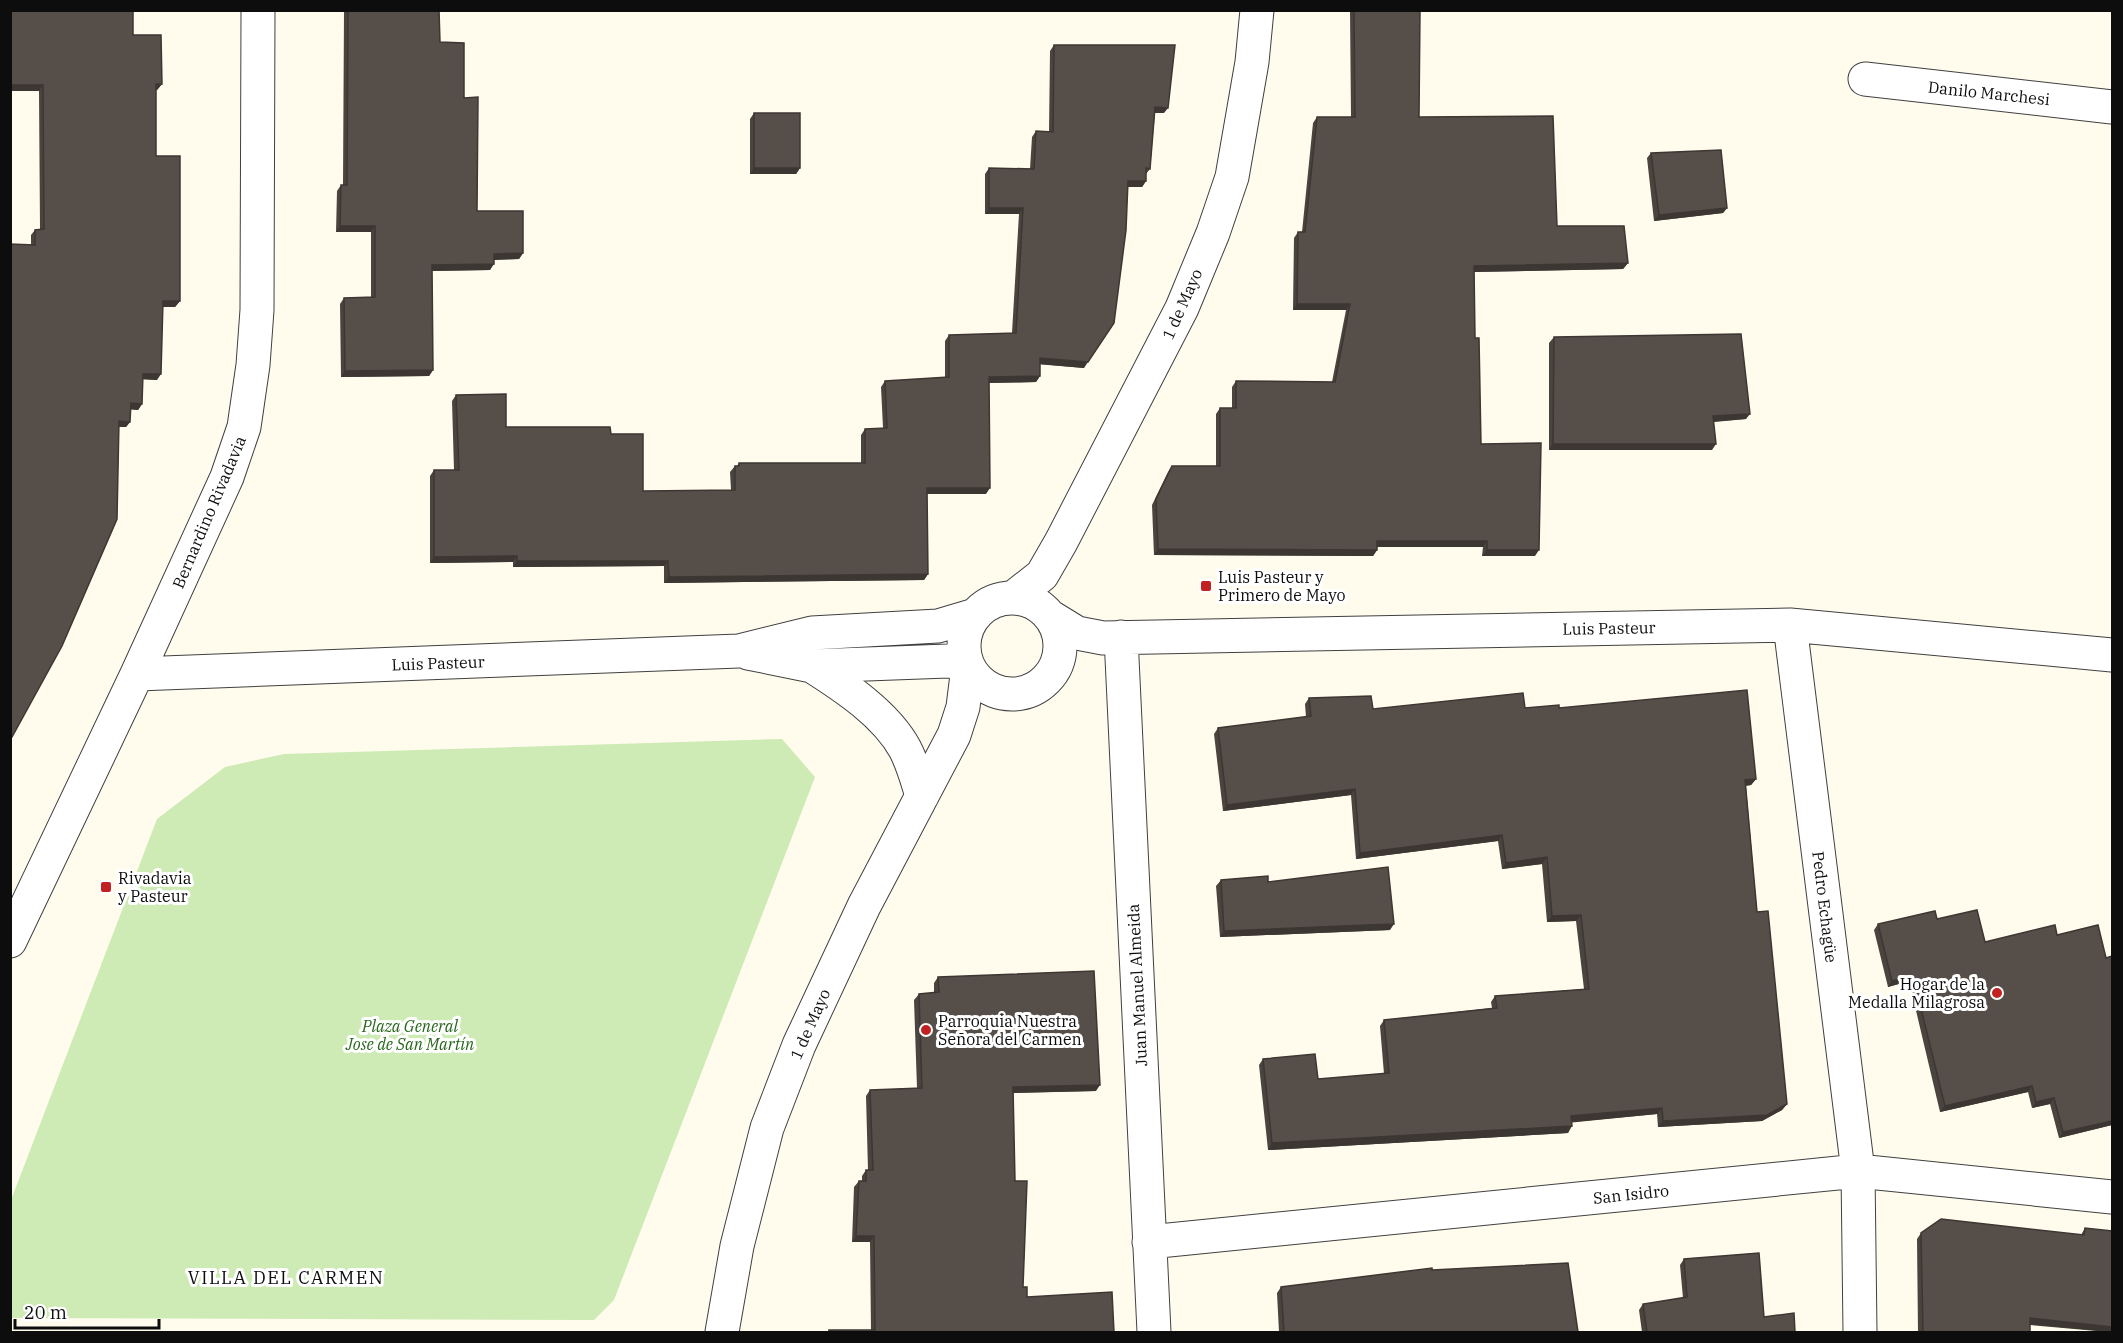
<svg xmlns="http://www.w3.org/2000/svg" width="2123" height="1343" viewBox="0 0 2123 1343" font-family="'IBM Plex Serif',serif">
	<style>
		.green { fill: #ceeab5 }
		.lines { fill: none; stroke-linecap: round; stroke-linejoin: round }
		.minor-casing { stroke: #404040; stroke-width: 35 }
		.minor { stroke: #fff; stroke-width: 33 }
		.wall { fill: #4a443f }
		.shaded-wall { fill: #3c3733 }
		.building { fill: #564f49; stroke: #3c3733; stroke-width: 1.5 }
		.poi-dot { fill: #c12121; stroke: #fff; stroke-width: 2 }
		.labels { text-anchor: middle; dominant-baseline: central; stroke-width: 6; stroke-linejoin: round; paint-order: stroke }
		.street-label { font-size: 16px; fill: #0d0d0d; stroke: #fff }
		.poi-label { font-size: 16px; fill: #0d0d0d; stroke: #fff; text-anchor: start }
		.park-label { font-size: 16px; font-style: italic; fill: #27671b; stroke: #fff }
		.neighbourhood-label { font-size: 18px; letter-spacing: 1.5px; fill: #0d0d0d; stroke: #fff }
	</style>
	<rect width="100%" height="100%" fill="#fffced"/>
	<path class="green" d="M782,739L815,777L614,1300L594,1320L11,1318V1200L157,819L225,767L284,754Z"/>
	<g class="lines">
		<defs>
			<path id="minor" d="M1865,79L2112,107
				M1014,597L1042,575L1061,542L1182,308L1213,233L1232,177L1252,62L1257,10
				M964 646a48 48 0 1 1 96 0a48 48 0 1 1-96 0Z
				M1051,617L1077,633L1103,638L1790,625L2112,655
				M1790,625L1858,1171L1860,1332
				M1121,637L1154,1332
				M748,653L812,666L948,661L967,664
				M812,666C845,687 886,714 905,749C913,764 917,780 922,796
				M137,674L739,651L812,633L938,626L975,615
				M10,941L137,674L227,477L244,427L253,365L257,310L258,10
				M1149,1242L1858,1171L2112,1197
				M722,1332L737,1246L767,1128L799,1045L864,906L954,735L963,707L968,667"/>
		</defs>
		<use href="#minor" class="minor-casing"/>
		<use href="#minor" class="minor"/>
	</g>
	<path class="wall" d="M344,10H439L440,42L464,98L477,211L523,253L519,259L494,260L490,270L432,271L433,370L429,376L341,377L340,304L344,298L371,297V232H336L337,191L341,185H343Z
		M1350,10H1420L1419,117L1557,226L1628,263L1623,269L1474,272L1475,338L1481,444L1535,556H1482L1483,547H1377V550L1373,556L1154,555L1152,505L1168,472L1172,466H1216V414L1220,408H1232V387L1236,381L1332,382L1346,310H1293L1294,238L1298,232H1302L1313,123L1317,117H1351Z
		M133,35L162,84L157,90H156V156L180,301L175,307H162L157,380L142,379V404L138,410L130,409V422L126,427L31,245V235L35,230L40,229L39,91H10Z
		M1054,45L1164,113H1155L1150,169L1146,174V181L1142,187H1128L1084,368L1040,364V376L1036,382L989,383L986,494H927L928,574L924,580L664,583V566L513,567V562L430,563V476L434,470H454L452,401L456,395L506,427L611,434L643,491L731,490L730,472L735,466H737L739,463H861V435L865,429L883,428L881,387L885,381L945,378V341L949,335L1012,333L1019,214H985V174L989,168L1030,169L1032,137L1036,131L1049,132L1050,51Z
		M754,113L800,168L796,174H750V119Z
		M1651,153L1727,208L1723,213L1654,221L1647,158Z
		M1554,337L1746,419L1714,422L1712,450H1549V343Z
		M1309,698L1373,709L1559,708L1756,779L1751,785L1746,786L1757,912L1787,1104L1782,1110L1762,1121L1658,1127L1657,1114L1572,1122L1568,1133L1268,1150L1259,1065L1263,1059L1318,1079L1384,1074L1380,1026L1384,1020L1492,1008L1491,1002L1495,996L1584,989L1576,921L1547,922L1542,864L1502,869L1498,841L1356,859L1351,795L1223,811L1214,734L1218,728L1306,717L1305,704Z
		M1221,880L1268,882L1390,930L1220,937L1216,886Z
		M1937,919L1985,942L2057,935L2112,1125L2059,1138L2050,1104L2032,1108L2028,1092L1940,1112L1909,981L1888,987L1874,930L1878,924Z
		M938,977L1096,1091L1013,1093L1015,1181L1023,1287L1027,1297L1114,1332H827L829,1330H871L870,1242H852L854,1187L859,1181H862V1176L866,1170H868L866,1096L870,1090L917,1088L914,1000L919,994L934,993V983Z
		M2085,1228L2108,1332L2030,1325V1332H1918L1917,1239L1921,1233L2081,1235Z
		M1684,1259L1764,1317L1795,1332H1642L1639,1310L1643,1304L1683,1298L1680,1265Z
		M1432,1270L1578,1332H1279L1277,1293L1281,1287Z"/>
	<path class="shaded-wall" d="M156,84H162L157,90H152Z
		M10,85H43L39,91H10Z
		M1155,107L1168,108L1164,113H1151Z
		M754,168H800L796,174H750Z
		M1128,181H1146L1142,187H1124Z
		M989,208H1023L1019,214H985Z
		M1727,208L1723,213L1654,221L1659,215Z
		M340,226H375L371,232H336Z
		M523,253L519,259L489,260L494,254Z
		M1628,263L1623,269L1470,272L1474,266Z
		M494,264L490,270L428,271L432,265Z
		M163,301H180L175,307H158Z
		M1297,304H1350L1346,310H1293Z
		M1040,358L1088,362L1084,368L1036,364Z
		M433,370L429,376L341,377L345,371Z
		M143,374H161L157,380L138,379Z
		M1040,376L1036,382L985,383L989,377Z
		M131,403L142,404L138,410L126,409Z
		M1750,414L1746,419L1709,422L1713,416Z
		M119,421L130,422L126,427H115Z
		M1553,444H1716L1712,450H1549Z
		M927,488H990L986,494H923Z
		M1377,541H1487L1483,547H1373Z
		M1158,549L1377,550L1373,556L1154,555Z
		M1487,550H1539L1535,556H1482Z
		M517,556L513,562L430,563L434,557Z
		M517,561H668L664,566L513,567Z
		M928,574L924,580L664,583L669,577Z
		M1756,779L1751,785L1741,786L1745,780Z
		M1355,789L1351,795L1223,811L1227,805Z
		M1502,835L1498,841L1356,859L1360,853Z
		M1547,857L1542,864L1502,869L1506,863Z
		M1581,915L1576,921L1547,922L1552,916Z
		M1394,924L1390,930L1220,937L1224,931Z
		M1913,976L1909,981L1888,987L1892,981Z
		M1100,1085L1096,1091L1009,1093L1013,1087Z
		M2032,1086L2028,1092L1940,1112L1945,1106Z
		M2054,1098L2050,1104L2032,1108L2036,1102Z
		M1787,1104L1782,1110L1762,1121L1658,1127L1663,1121Z
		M1662,1108L1657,1114L1567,1123L1571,1116Z
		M2112,1121V1125L2059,1138L2063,1132Z
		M1572,1126L1568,1133L1268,1150L1272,1143Z
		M856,1236H874L870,1242H852Z
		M2030,1318L2112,1327V1332L2026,1324Z"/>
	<path class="building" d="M10,10H133V35H161L162,84H156V156H180V301H163L161,374H143L142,404L131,403L130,422L119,421L117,519L62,646L12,737H10V244L35,245V230L44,229L43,85H10Z
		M348,10H439L440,42L464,43V98L478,97L477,211H523V253L494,254V264L432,265L433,370L345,371L344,298L375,297V226H340L341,185H347Z
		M1354,10H1420L1419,117L1553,116L1557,226H1624L1628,263L1474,266L1475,338H1479L1481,444L1541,443L1539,550H1487V541H1377V550L1158,549L1156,499L1172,466H1220V408H1236V381L1335,382L1350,304H1297L1298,232H1305L1317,117H1355Z
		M1054,45H1175L1168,108L1155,107L1150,169L1146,168V181H1128L1126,230L1114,323L1088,362L1040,358V376L989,377L990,488H927L928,574L669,577L668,561H517V556L434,557V470H459L456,395L506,394V427H610L611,434H643V491L735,490V466H739V463H865V429L887,428L885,381L949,377V335L1016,333L1023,208H989V168L1034,169L1036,131L1053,132Z
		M754,113H800V168H754Z
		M1721,150L1727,208L1659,215L1651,153Z
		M1741,334L1750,414L1713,416L1716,444H1553L1554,337Z
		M1747,690L1756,779L1745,780L1757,912L1768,911L1787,1104L1767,1115L1663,1121L1662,1108L1571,1116L1572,1126L1272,1143L1263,1059L1315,1054L1318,1079L1389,1073L1384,1020L1497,1008L1495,996L1589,989L1581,915L1552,916L1547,857L1506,863L1502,835L1360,853L1355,789L1227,805L1218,728L1311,716L1309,698L1371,696L1373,709L1523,693L1525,708L1559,705V708Z
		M1388,867L1394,924L1224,931L1221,880L1268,876V882Z
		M1977,910L1985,942L2055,925L2057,935L2098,925L2106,958L2112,956V1121L2063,1132L2054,1098L2036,1102L2032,1086L1945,1106L1913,976L1892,981L1878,924L1935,911L1937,919Z
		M1094,971L1100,1085L1013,1087L1015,1181H1027L1023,1287H1027V1297L1112,1292L1114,1332H829V1330H875L874,1236H856L859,1181H866V1170H873L870,1090L922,1088L919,994L939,992L938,977Z
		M1941,1219L2084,1235L2085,1228L2112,1231V1327L2030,1318V1332H1923L1921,1233Z
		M1759,1253L1764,1317L1794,1313L1795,1332H1647L1643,1304L1687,1297L1684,1259Z
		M1568,1263L1578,1332H1284L1281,1287L1432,1268V1270Z"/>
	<g class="poi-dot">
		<rect x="1200" y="580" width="12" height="12" rx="3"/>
		<rect x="100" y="881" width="12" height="12" rx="3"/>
		<circle cx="1997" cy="993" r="6"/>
		<circle cx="926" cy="1030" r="6"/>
	</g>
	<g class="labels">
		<g class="street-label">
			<text transform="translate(1989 93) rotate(6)">Danilo Marchesi</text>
			<text transform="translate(1182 304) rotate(-66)">1 de Mayo</text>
			<text transform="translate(209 512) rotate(-67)">Bernardino Rivadavia</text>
			<text transform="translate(1609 628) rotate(-1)">Luis Pasteur</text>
			<text transform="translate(438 663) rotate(-2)">Luis Pasteur</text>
			<text transform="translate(1825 907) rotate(83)">Pedro Echagüe</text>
			<text transform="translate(1137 985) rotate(-93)">Juan Manuel Almeida</text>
			<text transform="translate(810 1024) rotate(-66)">1 de Mayo</text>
			<text transform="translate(1631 1194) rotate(-6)">San Isidro</text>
		</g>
		<g class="poi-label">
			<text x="1218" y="577">Luis Pasteur y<tspan x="1218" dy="18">Primero de Mayo</tspan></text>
			<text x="118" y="878">Rivadavia<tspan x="118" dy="18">y Pasteur</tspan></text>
			<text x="1985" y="984" text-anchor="end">Hogar de la<tspan x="1985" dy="18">Medalla Milagrosa</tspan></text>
			<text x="938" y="1021">Parroquia Nuestra<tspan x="938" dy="18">Señora del Carmen</tspan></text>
		</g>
		<g class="park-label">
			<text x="410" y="1026">Plaza General<tspan x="410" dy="18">Jose de San Martín</tspan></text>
		</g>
		<g class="neighbourhood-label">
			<text x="286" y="1277">VILLA DEL CARMEN</text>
		</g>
	</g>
	<rect width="2123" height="1343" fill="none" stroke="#0d0d0d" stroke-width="24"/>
	<path d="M15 1319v9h144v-9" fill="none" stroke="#0d0d0d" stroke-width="3"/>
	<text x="24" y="1319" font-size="18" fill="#0d0d0d" stroke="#ffffff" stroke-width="4.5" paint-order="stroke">20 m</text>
</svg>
